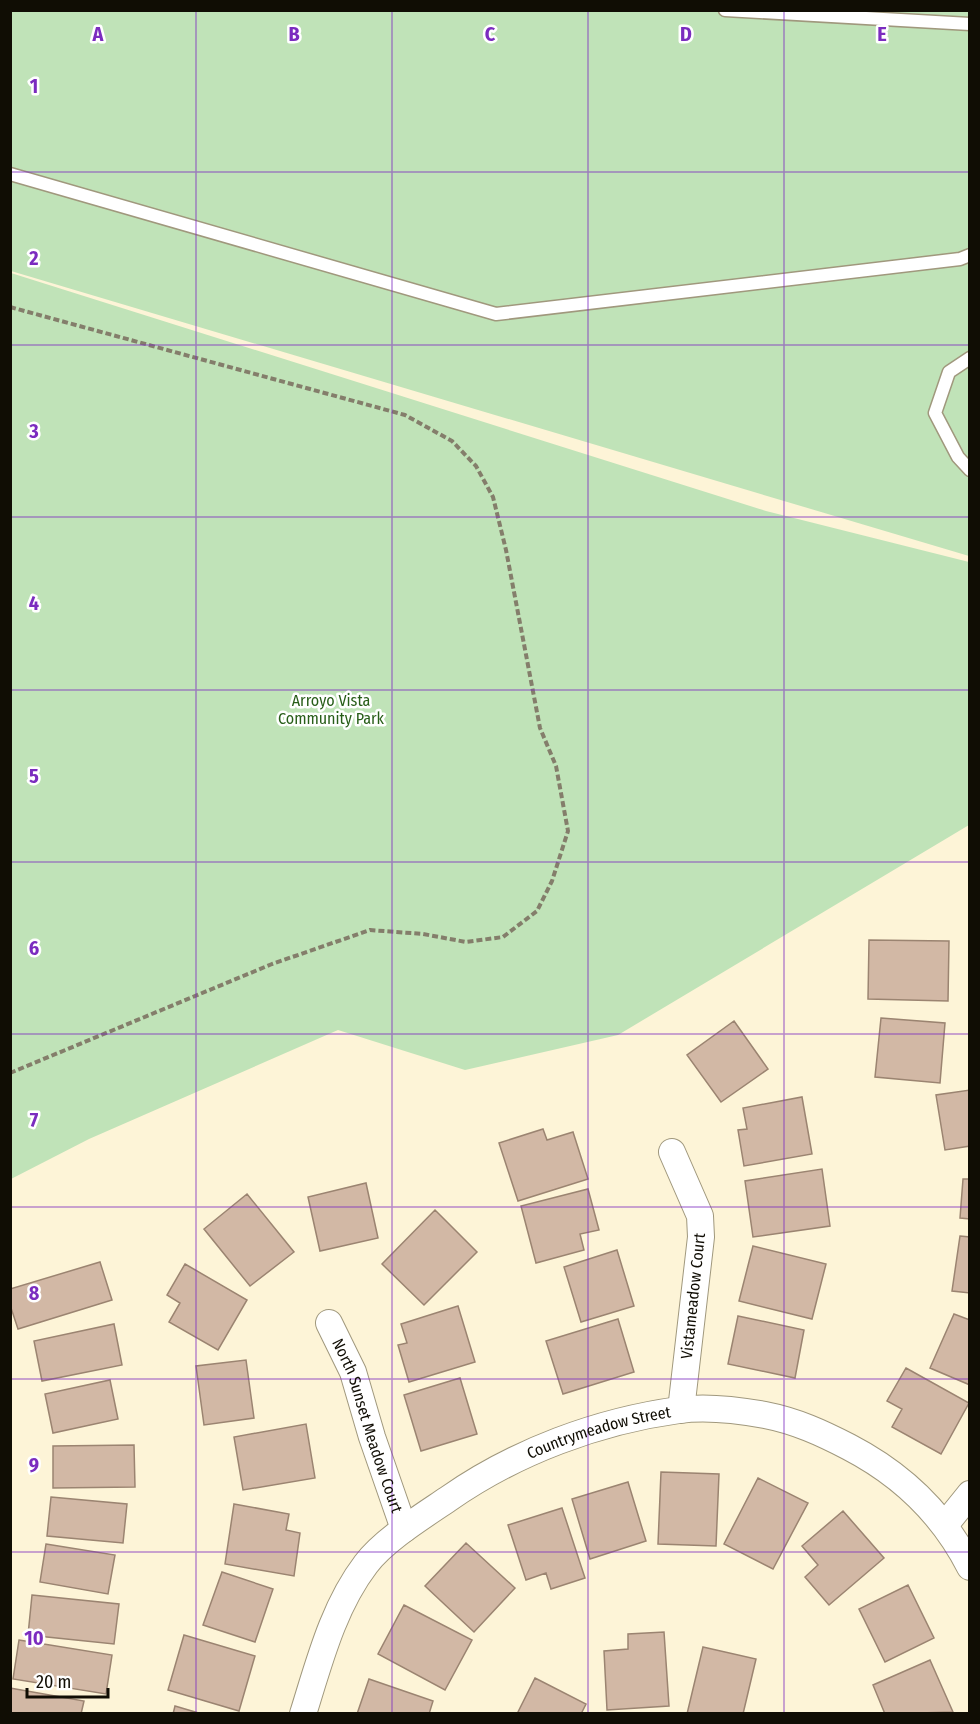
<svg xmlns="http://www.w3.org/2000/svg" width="980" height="1724" viewBox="0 0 980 1724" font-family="'Fira Sans Condensed',sans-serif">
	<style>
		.green { fill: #c0e3b8 }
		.building { fill: #d2b8a5; stroke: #9b8471; stroke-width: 1.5 }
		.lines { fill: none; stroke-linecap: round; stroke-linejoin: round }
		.lane-casing { stroke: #a0987d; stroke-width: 15 }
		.street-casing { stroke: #a0987d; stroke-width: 28 }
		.path { stroke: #847e6b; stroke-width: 4; stroke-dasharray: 6 3; stroke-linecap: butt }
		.lane { stroke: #fff; stroke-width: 12 }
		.street { stroke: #fff; stroke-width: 26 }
		.grid { fill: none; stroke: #7b2cbf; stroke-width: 1.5; stroke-opacity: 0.55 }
		.labels { text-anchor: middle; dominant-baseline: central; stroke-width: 5; stroke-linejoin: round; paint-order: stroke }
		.park-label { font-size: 16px; fill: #285e19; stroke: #fff }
		.street-label { font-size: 16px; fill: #100d04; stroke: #fff }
		.grid-label { font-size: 20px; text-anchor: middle; font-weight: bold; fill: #7b2cbf; stroke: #fff; stroke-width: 5; stroke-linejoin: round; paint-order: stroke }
	</style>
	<rect width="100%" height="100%" fill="#fdf4d7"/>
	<path class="green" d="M10,11H969V556L11,271Z
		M11,273L766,511L969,562V825L618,1035L465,1070L338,1030L89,1139L11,1179Z"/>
	<path class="building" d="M869,940L949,941L948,1001L868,999Z
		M881,1018L945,1023L940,1083L875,1077Z
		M734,1021L768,1069L721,1102L687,1055Z
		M970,1090V1146L945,1150L936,1095Z
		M802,1097L812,1154L744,1166L738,1130L747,1129L743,1108Z
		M543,1129L547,1140L573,1132L588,1179L518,1201L499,1143Z
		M822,1169L830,1226L753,1237L745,1181Z
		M963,1179H970V1219L960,1218Z
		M366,1183L378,1238L320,1251L308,1197Z
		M588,1189L599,1230L580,1234L584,1250L536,1263L521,1206Z
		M247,1194L294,1252L250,1286L204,1229Z
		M435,1210L477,1252L424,1305L382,1264Z
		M960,1236L970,1237V1293L952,1291Z
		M753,1246L826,1264L812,1319L739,1301Z
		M617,1250L634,1306L581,1322L564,1267Z
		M100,1262L112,1300L18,1329L10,1305V1289Z
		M185,1264L247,1300L218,1350L169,1322L180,1303L167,1295Z
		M458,1306L475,1362L409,1382L398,1345L407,1343L401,1324Z
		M954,1314L970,1320V1385L930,1368Z
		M738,1316L804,1330L795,1378L728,1364Z
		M618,1319L634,1372L563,1394L546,1341Z
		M114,1324L122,1365L42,1381L34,1341Z
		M246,1360L254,1418L204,1425L196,1366Z
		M906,1368L969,1403L941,1454L892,1427L902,1409L887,1401Z
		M460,1378L477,1434L421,1451L404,1395Z
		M110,1380L118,1419L53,1433L45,1394Z
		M306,1424L315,1478L243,1490L234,1437Z
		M134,1445L135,1487L53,1488V1446Z
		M661,1472L719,1474L716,1546L658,1544Z
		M758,1478L808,1503L773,1569L724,1544Z
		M628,1482L646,1541L590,1559L572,1499Z
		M51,1497L127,1504L123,1543L47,1536Z
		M234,1504L289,1514L286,1530L300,1533L294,1576L225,1564Z
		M562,1508L585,1578L551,1589L546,1573L526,1580L508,1525Z
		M843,1511L884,1558L829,1605L805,1577L818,1565L802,1546Z
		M466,1543L515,1588L474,1632L425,1586Z
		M46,1544L115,1555L108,1594L40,1582Z
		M222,1572L273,1589L255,1642L203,1625Z
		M908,1585L934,1638L885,1662L859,1609Z
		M32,1595L119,1604L114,1644L28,1635Z
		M404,1605L472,1640L445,1690L378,1654Z
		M664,1632L669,1706L607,1710L604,1651L628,1649V1634Z
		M184,1635L255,1656L239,1711L168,1690Z
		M19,1640L112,1655L106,1694L13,1679Z
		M703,1647L756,1659L743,1714H687Z
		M930,1660L953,1712L885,1714L873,1685Z
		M535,1678L586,1704L581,1714H517Z
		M369,1679L433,1701L429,1714H357Z
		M10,1688L84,1701L81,1714H10Z
		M175,1706L202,1714H173Z"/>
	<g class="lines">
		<defs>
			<path id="lane" d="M725,10L970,24
				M10,174L496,314L960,259L970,255
				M970,358L949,372L935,413L958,457L970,470"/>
			<g id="street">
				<path d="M672,1152L700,1216L701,1237L681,1410"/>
				<path id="s1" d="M329,1323L353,1372L372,1437L404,1529"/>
				<path d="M945,1525L970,1494"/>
				<path id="s2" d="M303,1714C319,1663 333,1607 366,1564C384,1540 423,1516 448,1499C515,1452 598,1421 679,1410C706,1406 738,1410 765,1415C796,1421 822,1433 849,1447C901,1474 943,1514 970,1567"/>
			</g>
		</defs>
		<use href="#lane" class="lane-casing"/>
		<use href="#street" class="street-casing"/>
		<path class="path" d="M10,307L405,415L452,441L476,466L493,497L506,550L540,728L556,766L568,831L552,881L537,911L503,937L466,942L423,934L370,930L272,964L10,1073"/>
		<use href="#lane" class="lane"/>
		<use href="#street" class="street"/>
	</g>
	<path class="grid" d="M196,10V1714M392,10V1714M588,10V1714M784,10V1714M10,172H970M10,345H970M10,517H970M10,690H970M10,862H970M10,1034H970M10,1207H970M10,1379H970M10,1552H970"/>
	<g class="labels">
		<g class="park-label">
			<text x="331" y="700">Arroyo Vista<tspan x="331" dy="18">Community Park</tspan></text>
		</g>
		<g class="street-label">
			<text transform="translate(693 1296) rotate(-84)">Vistameadow Court</text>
			<text stroke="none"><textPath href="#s1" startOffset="110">North Sunset Meadow Court</textPath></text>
			<text stroke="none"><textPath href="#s2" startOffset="435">Countrymeadow Street</textPath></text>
		</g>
	</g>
	<g class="grid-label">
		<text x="98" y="41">A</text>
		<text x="294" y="41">B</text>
		<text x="490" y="41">C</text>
		<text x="686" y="41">D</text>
		<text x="882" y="41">E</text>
		<text x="34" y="93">1</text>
		<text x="34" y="265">2</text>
		<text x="34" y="438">3</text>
		<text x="34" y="610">4</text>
		<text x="34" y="783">5</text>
		<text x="34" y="955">6</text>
		<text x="34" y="1127">7</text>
		<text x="34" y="1300">8</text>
		<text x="34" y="1472">9</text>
		<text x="34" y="1645">10</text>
	</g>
	<rect width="980" height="1724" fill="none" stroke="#100d04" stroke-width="24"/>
	<path d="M27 1688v9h81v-9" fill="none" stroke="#100d04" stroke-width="3"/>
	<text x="36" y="1688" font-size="18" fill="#100d04" stroke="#ffffff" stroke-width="4.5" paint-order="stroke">20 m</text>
</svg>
